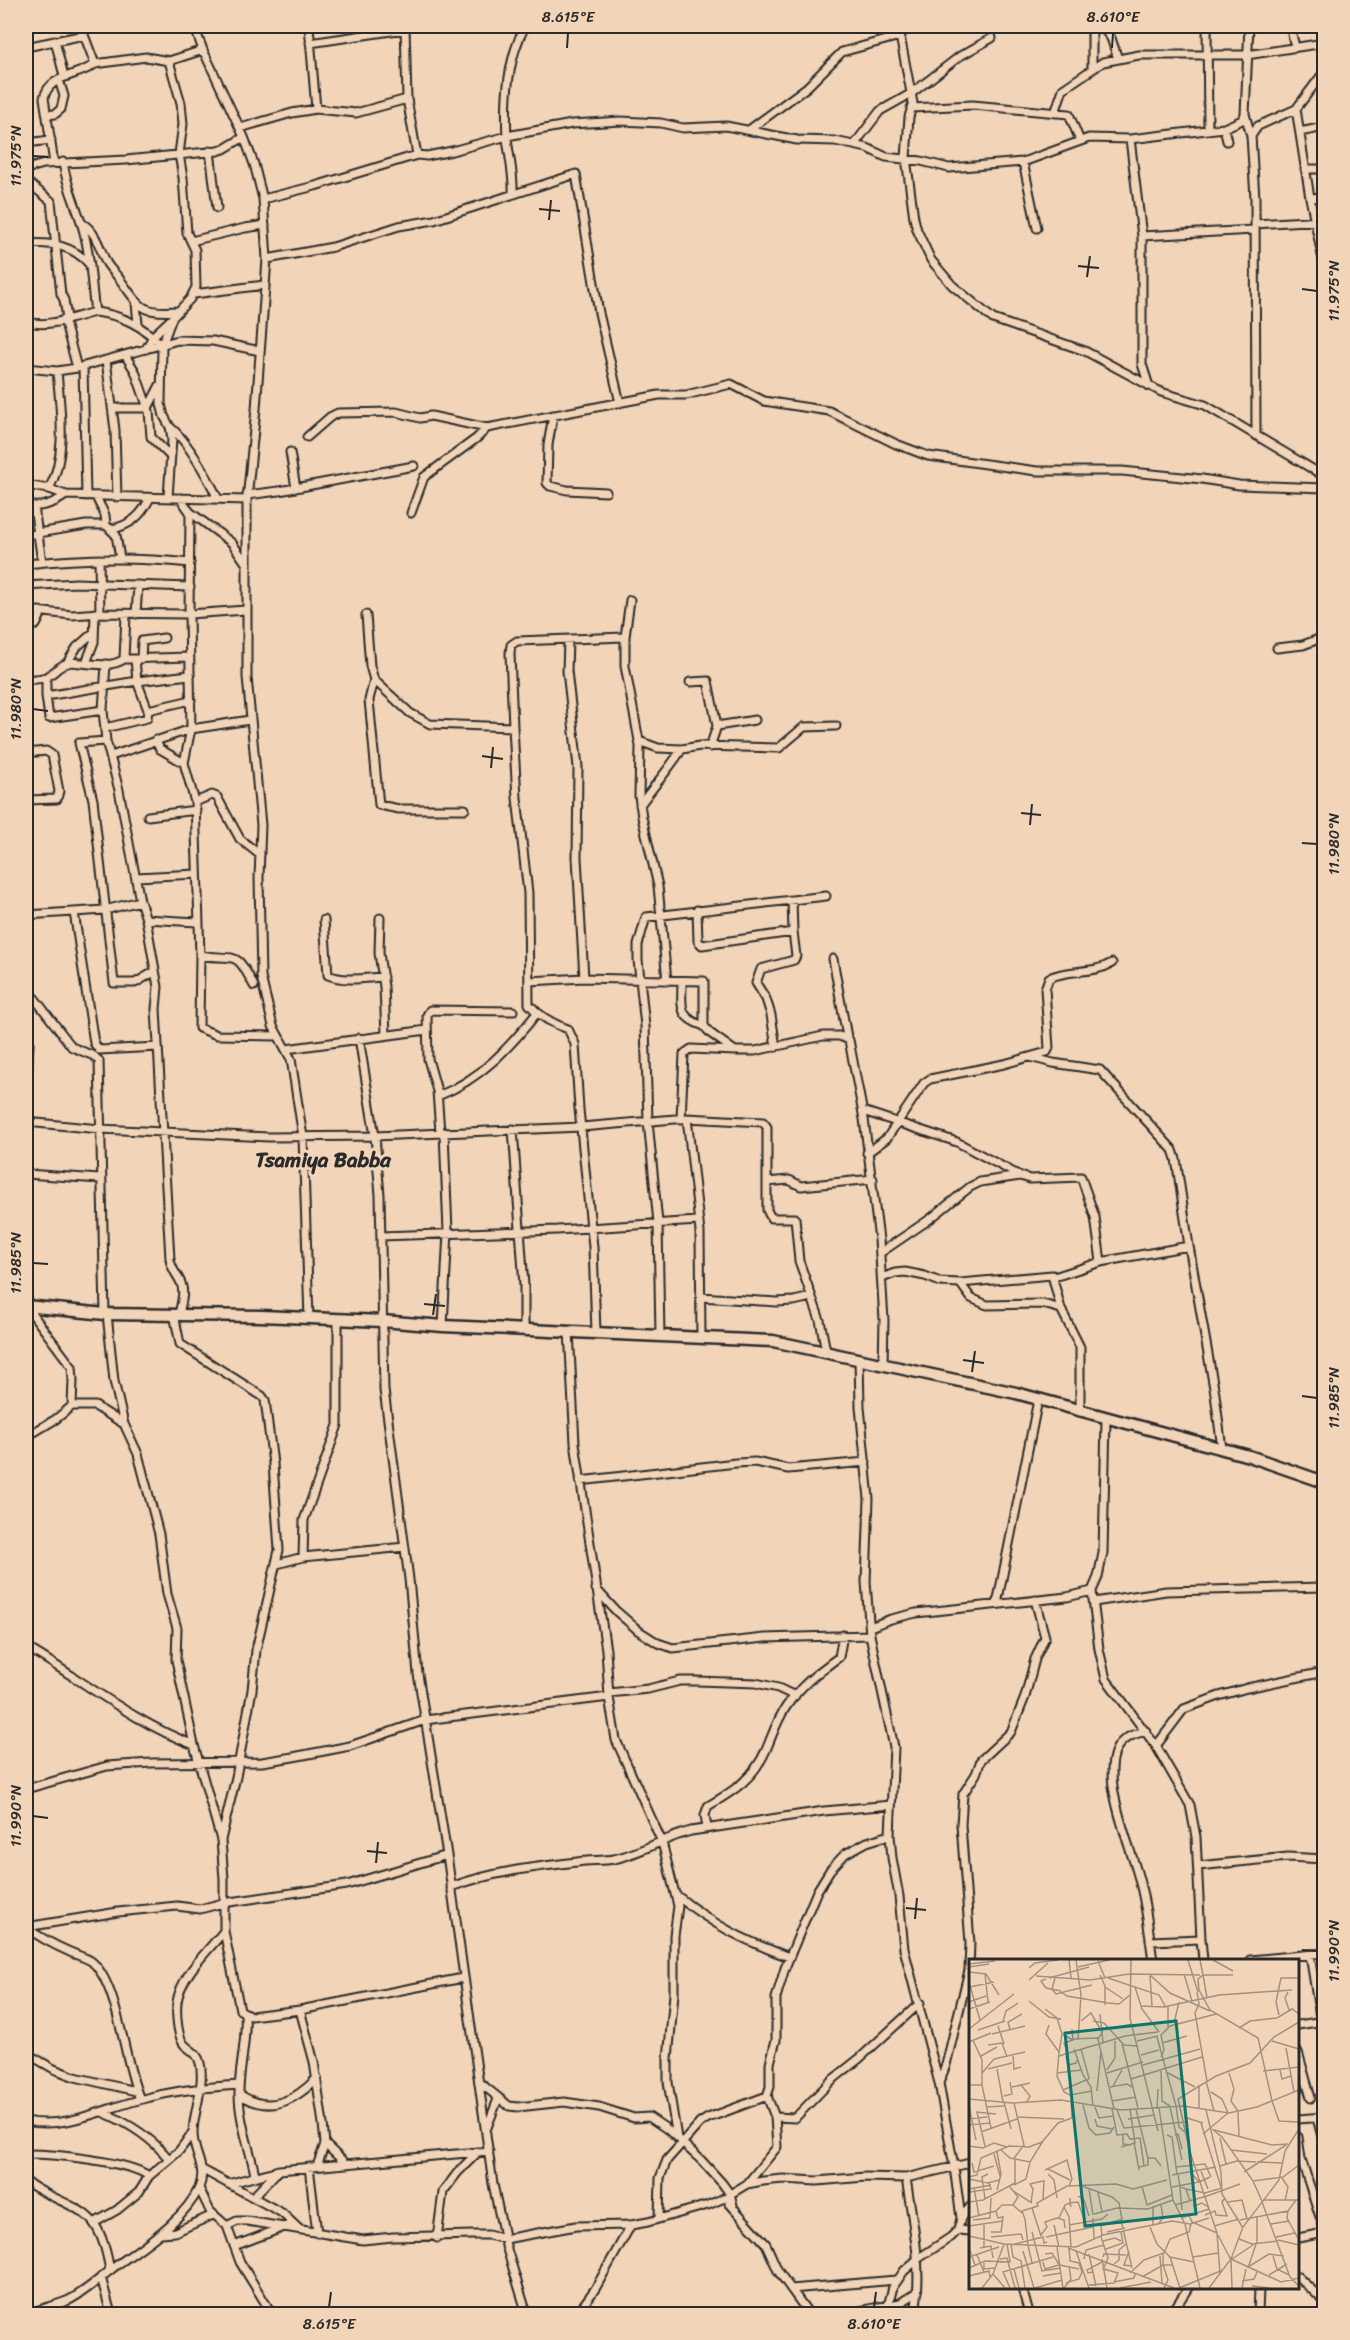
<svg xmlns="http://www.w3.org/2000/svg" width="1350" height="2340" viewBox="0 0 1350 2340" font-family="Sriracha,sans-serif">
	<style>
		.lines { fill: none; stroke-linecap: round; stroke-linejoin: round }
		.minor-casing { stroke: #2b2b2b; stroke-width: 11 }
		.primary-casing { stroke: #2b2b2b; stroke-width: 15 }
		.minor { stroke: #f2d5b8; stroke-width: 7 }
		.primary { stroke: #f2d5b8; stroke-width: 10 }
		.ticks { fill: none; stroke: #2b2b2b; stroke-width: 2 }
		.labels { text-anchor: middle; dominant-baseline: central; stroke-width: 6; stroke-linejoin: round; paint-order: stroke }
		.quarter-label { font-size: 21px; font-weight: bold; fill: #2b2b2b; stroke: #f2d5b8 }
		.inset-road { fill: none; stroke: #a29180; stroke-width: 1.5 }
		.view { fill: #0f766e; fill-opacity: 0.15; stroke: #0f766e; stroke-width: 3 }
		.inset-edge { fill: none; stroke: #2b2b2b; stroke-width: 3 }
		.neatline { fill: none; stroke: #2b2b2b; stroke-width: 2 }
		.ticks-label { font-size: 15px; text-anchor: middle; fill: #2b2b2b }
	</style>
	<rect width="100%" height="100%" fill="#f2d5b8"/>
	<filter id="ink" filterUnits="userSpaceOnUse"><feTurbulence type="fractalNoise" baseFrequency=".0167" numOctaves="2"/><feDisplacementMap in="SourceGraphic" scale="12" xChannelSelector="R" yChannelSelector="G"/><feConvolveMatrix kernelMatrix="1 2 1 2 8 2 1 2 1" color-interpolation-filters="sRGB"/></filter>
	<g filter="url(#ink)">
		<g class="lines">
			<defs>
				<path id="minor" d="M194,26L203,50L244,137L254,164L263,199L267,259L256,409L247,500V677L261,825L259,878L261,977L273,1026L291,1059L303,1137L309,1319
					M309,26L316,109
					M405,26L407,99L417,155
					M908,26L900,36L913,103L909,117L906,158L914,218L917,230L931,260L952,285L993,319L1085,351L1161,392L1205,405L1324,476
					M1092,26V69
					M1101,26L1111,38L1118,59
					M1207,26L1208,130
					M1290,26L1295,47
					M55,41L64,76
					M310,43L405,29
					M26,47L84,35
					M95,64L146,57L169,61L203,50
					M911,108L973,105L1069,114L1080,141
					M1296,109L1310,198L1324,265
					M1055,113L1063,89L1103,62L1139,55H1247L1324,43
					M1245,114L1251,136L1255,198L1256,435
					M47,115L55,114L61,109L64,96L59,80
					M240,128L292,113L316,109L356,113L407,99
					M1224,128L1227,141
					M749,130L807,87L842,52L900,36
					M1300,132L1324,127
					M1251,136L1258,126L1296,109L1324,72
					M1130,139L1142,236V364L1149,386
					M26,143L51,140
					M854,145L880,111L912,93L960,56L992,38
					M210,151L217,208
					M63,162C66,186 77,206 83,229C91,256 91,284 95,312C123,315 142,326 162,345L161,404L164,416L170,427L172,439L168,497
					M1023,162L1037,228
					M54,163L44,98C49,74 79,77 95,64L84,35L83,26
					M26,169L44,164L126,160L218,151L224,149L244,137
					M1305,169H1324
					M26,181L51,201L61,294L64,300L67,318
					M513,193C514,175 509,156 507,138C505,99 507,60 525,26
					M1310,198L1324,197
					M263,199L315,186L417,155L427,156L452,151L507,136L572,124L621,121L661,123L683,128L726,126L797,140L835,141L867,148L886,157L921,161L949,168L1023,162L1089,138L1130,139L1224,128L1242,120L1245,114L1249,26
					M82,223C97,233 99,247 106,262C109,268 114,272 118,277C140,305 138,314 177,311
					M1255,224L1324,220
					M1142,236L1254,230
					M191,241L245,228L265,225
					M26,244C51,242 73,245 90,265
					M267,259L333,247L399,226L434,220L576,174L599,313L620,403
					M194,294L264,285
					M136,303L138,324
					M64,319L77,368
					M26,321C46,329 74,317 95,312
					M162,345L172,318L190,299L196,287L195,250L187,233L183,178L179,154L183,124L181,103L169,61
					M146,349L153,336L170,320
					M125,355L135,371L149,411L151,437L170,456
					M106,360L115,430L117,497
					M83,366L86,496
					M26,368L57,371L77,368L178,340L213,341L260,351
					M112,408H148L160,385
					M553,415L548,445L547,483L550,486L567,490L606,492
					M170,427C187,440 209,479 218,499
					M307,437L330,417L338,413L396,412L420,418L431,416L487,428L659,395H686L731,384L764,401L829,411L896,444L928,456L1037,471H1122L1202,479L1239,485L1324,488
					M290,452L296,488
					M26,485L49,489L66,495L247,500
					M49,489C68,454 60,409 57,371
					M247,495L279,491L414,466
					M96,497L105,515L106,525
					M180,498L190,512L189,614L191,729L184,763L195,802L200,955C238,962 234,947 254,986
					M26,504C38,510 55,503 66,495
					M34,507L42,562
					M190,512L232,543L246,563
					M411,513L424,477L477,438L487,428
					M112,529C131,525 141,516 150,498
					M26,535L86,525H106L116,535L120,558
					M99,559L100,613
					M26,564C81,558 135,557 190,563
					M26,586L76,583L190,587
					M630,600L625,637V666L640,746L639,796L642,817L658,886L667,981
					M26,610L72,615L100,613L189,614L246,610
					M136,614L138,585
					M366,615L370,666L374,680L410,713L430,724L513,727L510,653L511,645L517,641L625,637
					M26,626L36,625L40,617V611
					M568,641L567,671L578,767L577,858L584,978L704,981V1026L710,1033L735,1051H755L823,1036H839L849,1040L864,1119L879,1240L884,1320L883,1364
					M1277,648L1303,645L1324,637
					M124,659L189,657
					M135,659L137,681L190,675
					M141,659L142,641L164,638
					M67,663L77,647L94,632
					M86,663L94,642L95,613
					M106,664L103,710L106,741L119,790L140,901L146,919L158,987L156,1009L170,1259C171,1269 177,1274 181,1283C185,1293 181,1304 179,1314
					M46,678V696L137,681L148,710L191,700
					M26,679C57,681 50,667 71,662C86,663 111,669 124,659L126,615
					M374,680L369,700L379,805L399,809H465
					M690,682L708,681L717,726L710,747
					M46,696L49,718L103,710
					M717,726L755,720
					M513,727L517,798L528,893L529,1004C540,1017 553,1024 568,1029L575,1044L579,1109L593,1247L596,1332
					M105,728L147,718L148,710
					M155,740L160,749L184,763
					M106,741L79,743L93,800L114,983H135L154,972
					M639,741L658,748L682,749L700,746L779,748L804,727L836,726
					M26,753L46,751L52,755L59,791L57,799L26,800
					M111,756L191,729L250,720
					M195,802L212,795L217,797L240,839L260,855
					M640,805C654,786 669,769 682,749
					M148,816L196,810
					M136,877L197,874
					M792,900L793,932
					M697,910L698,941L702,945L793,932L796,956L794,960L761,969L756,983L766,999L771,1015L776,1047
					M74,912L94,1043L99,1050L158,1047
					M26,915L105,910L140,901
					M380,918L379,953L384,987L386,1035
					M146,919L197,922
					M324,920L328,975C344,982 366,978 383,977
					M200,955L199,1028L217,1035L278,1036
					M833,959L847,1037
					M529,981L584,978
					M682,982C682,1006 677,1017 704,1026
					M26,987L72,1047L94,1056L99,1061L105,1314
					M359,1038L375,1136L380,1195L384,1390L409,1579L418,1674L447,1855L493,2184L506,2246L527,2314
					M286,1049L427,1030
					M1030,1057L1053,1063L1100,1070L1173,1150L1176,1159L1189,1246L1215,1394L1222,1449
					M438,1096C481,1079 509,1048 537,1013
					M26,1104L29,1044L26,986
					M863,1111L957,1142L1020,1176L1030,1179L1081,1177L1095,1217L1101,1262
					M687,1118L700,1232L701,1338
					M681,1119L684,1054L691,1049L735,1051
					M26,1122L100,1129L269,1137L375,1136L581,1127L687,1118L763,1122L767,1127V1210L771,1218H795L799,1261L820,1320L826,1351
					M513,1129L524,1286V1329
					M440,1132L437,1091L428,1059L427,1015L430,1010L513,1011
					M867,1153L887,1138L924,1083L930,1079L1004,1064L1047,1052L1049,1048L1045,989L1049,978C1069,968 1092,975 1112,963
					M26,1174L100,1179
					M767,1182L789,1180L801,1186L873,1179
					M381,1236L557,1230L698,1221
					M880,1253L930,1219L970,1187L980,1182L1020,1176
					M26,1262L27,1307L72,1367L73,1380L72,1406L56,1419L26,1437
					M1054,1277L1101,1262L1189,1246
					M882,1278L895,1273L905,1272L925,1276L940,1282L960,1283L1052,1275L1061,1309L1080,1347V1412
					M960,1283L971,1298L987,1305L1043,1304L1061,1309
					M701,1297L776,1302L794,1301L811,1297
					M107,1314L114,1381L124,1424L138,1454L159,1534L167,1594L177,1628L176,1660L194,1745L221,1840L224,1879V1931L240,2010L251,2016L300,2010L463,1978
					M174,1314L180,1344L262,1396L265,1400L273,1464L279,1550L256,1650L252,1690L236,1777L221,1840
					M443,1326L448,1232L444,1132
					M569,1331L575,1443L606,1650L609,1697L616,1740L662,1842L678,1906L674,1936V1994L668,2059V2082L677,2138
					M660,1336L658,1223L648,1121L645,1026L638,960V945L646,917L826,896
					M859,1359L860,1407L869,1499L866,1582L870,1635L894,1747L890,1835L892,1858L899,1896L904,1949L939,2083L954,2167L961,2218L958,2230L951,2237L919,2258L904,2271L893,2287L888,2306
					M72,1406H95L124,1424
					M1106,1419L1103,1553L1098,1577L1092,1591L1099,1649L1106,1679L1156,1746L1190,1805L1196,1837L1201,1939L1203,1960
					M580,1481L736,1463L755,1462L788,1469L866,1462
					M303,1557L304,1520L338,1425V1320
					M277,1564L303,1557L405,1547
					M596,1589L616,1611L639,1631L658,1643L673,1648L765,1638L870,1635
					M1094,1602L1166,1591L1324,1587
					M997,1604L1038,1400
					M870,1627L891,1619L916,1613L1067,1597L1092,1591
					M26,1647C81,1679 133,1722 194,1745
					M609,1693L648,1689L680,1681H697L756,1683L778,1688L795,1696
					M1146,1731C1134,1734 1121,1738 1116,1750C1101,1782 1132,1849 1140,1883C1147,1909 1149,1935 1153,1960
					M1156,1746L1184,1709L1219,1696L1247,1688L1324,1672
					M26,1789L107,1766L151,1763L262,1762L293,1757L350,1746L425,1720L609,1697
					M707,1828L705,1815L708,1806C734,1791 754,1778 766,1750C772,1736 777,1720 786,1707C801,1685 817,1673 839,1657L843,1635
					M1198,1866L1288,1857L1324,1859
					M451,1887C491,1872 535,1867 577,1862C589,1860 602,1861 614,1859C641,1853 664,1838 691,1831L824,1811L891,1805
					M676,1895C715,1926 743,1940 789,1957
					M26,1927L118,1912L177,1906L200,1909L223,1903L347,1885L447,1855
					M26,1927C40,1938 54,1945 70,1952C76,1955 85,1957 91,1961C119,1983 124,2065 140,2099
					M1150,1941L1201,1939
					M1310,1955L1324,2042
					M1250,1960L1324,1953
					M300,2010L314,2062L323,2124L325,2144L317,2166
					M245,2015C247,2042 239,2067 239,2093C239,2122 250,2148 255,2175
					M1298,2025L1324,2021
					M1298,2052L1311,2098
					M26,2053L54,2069L75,2077L136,2091
					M479,2082L509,2106L518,2107L564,2102L599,2107L634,2118L649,2117L667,2129L701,2160L722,2183L730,2194L733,2205
					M939,2083L946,2065L969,1970L970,1943L961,1825L963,1794L976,1774L981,1760L1011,1732L1025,1697L1035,1659L1045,1637L1035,1600
					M239,2094C268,2114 294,2102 317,2078
					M102,2112C129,2123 151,2137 169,2159
					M775,2117L795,2118L831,2081L860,2058L920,2003
					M1317,2118L1324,2144
					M1298,2119L1324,2117
					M26,2121C66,2130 104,2108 143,2099C175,2090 206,2087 239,2085
					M486,2130L498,2099
					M1298,2137L1301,2159L1324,2229
					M325,2144L346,2164
					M26,2154C53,2154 128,2161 149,2176
					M309,2167L317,2233
					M203,2170L282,2213L298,2228
					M906,2178C913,2225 923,2267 915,2314
					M26,2181C44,2197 79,2204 93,2222C103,2235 107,2255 110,2270
					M228,2184L279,2170L489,2151
					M747,2184L777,2147L775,2117L767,2096L770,2087V2063L776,2040V1998L785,1968L817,1891L830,1870L845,1854L867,1842L890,1835
					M199,2188L210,2211L227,2226L240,2262L272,2314
					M253,2197L278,2171
					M729,2203L766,2244L778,2271L809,2314
					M659,2218L660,2178L667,2160L700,2123L708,2118L767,2096
					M961,2218L970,2207
					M94,2223L117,2210L139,2192L149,2176L179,2151L193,2132
					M227,2226L237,2221H247L363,2240L393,2237L473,2235H488L505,2239L576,2226L631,2225L648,2222L708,2205L722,2199L747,2184L763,2181L783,2179L817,2181L865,2177L906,2178L970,2163
					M958,2230L970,2231
					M161,2233L175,2232L213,2215
					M437,2238L443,2192L458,2172L478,2152
					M1298,2238L1324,2233
					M234,2246L287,2226
					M101,2277L111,2314
					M1298,2277L1324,2301
					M1022,2288L1029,2314
					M791,2289L896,2280
					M26,2314C40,2309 55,2306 69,2300C85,2292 99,2279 113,2268C141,2247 184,2221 199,2188C208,2166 192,2154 193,2131C194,2110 205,2085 200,2063C197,2051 188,2050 183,2043C177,2033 176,2013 177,2002C181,1975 208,1951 224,1931
					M577,2314L595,2289L631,2225
					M844,2314L900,2303L918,2292
					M1171,2314L1188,2288
					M1258,2314L1259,2288"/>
				<path id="primary" d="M26,1306L105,1314L261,1316L382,1321L443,1326L773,1341L1016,1393L1249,1456L1324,1482"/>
			</defs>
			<use href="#minor" class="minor-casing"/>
			<use href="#primary" class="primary-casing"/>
			<use href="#minor" class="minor"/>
			<use href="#primary" class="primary"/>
		</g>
	</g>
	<path class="ticks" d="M567,48L568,33M1112,48L1113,33M33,156L48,157M539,209L560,211M549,220L551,200M1078,266L1099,268M1087,277L1090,256M1302,289L1317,291M33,709L48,711M482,756L503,759M491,768L493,747M1021,813L1041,815M1030,825L1032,804M1302,843L1317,844M33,1263L48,1264M424,1304L445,1306M433,1315L436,1294M963,1360L984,1363M972,1372L975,1351M1302,1396L1317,1398M33,1816L48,1818M367,1851L387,1853M376,1863L378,1842M906,1908L926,1910M915,1919L917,1898M1302,1950L1317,1951M329,2307L331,2292M874,2307L876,2292"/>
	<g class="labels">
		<g class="quarter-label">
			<text x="323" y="1160">Tsamiya Babba</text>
		</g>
	</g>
	<g transform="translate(969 1959)">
		<rect width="330" height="330" fill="#f2d5b8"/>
		<path class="inset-road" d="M100,1L102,19M107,1L112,36L109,81M162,1L161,59L189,172M219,1L229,33M231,1L234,16L229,20L230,31L241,51L289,79L303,142M244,1L264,12M129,2L136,19M0,5L26,2M0,8L20,5M109,8L140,1M60,9L66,4L89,1M0,13L17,15L30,36M16,15L19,43M215,15L223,42M131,16L136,27V46M181,16L201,34L241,52M181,16L183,47M67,17L121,21L160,15L231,16M80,19L120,8M86,19L83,30L87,35L123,26M139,19L190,36L196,47M77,20L72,22L77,29L92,32M60,21L79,4M0,23L11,61M1,28L25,23M136,28L154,40M166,28L173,50L190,73M92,33L98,37L139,44L150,45L161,36M228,33L230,45L226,54L238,122M319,33L316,39L320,51M238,39L234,16H264M60,42L80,58L92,60M0,43L17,37M172,47L195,48L250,36L323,31M199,48V68M0,50L21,43M76,50L88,59L93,75L102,80L129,79M131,55L134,83M310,56L307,43L312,19H330M112,62L122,54L133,73M124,62L135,64L155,86L169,87M34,63L37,52L49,44M205,64L210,43M80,66L77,75L90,93L88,117L95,133L101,136L123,132M29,67L35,85M270,69L281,62L308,59L323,50L330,55M0,70L45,35M140,70L163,65M9,71L36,62M41,71L39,63L53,55M134,72L129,80L145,150M23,75L56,67M188,78L207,147M4,81L13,101V126M168,82L189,77M303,82L330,90M0,83L22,74M153,84L169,149M193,84L218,77M19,86L33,84L38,98M317,89L325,133M105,90L114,116L122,128L124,147M112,90L120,119L118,122M98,92L95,84L104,81L103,70M90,94L93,75M172,96L190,91M12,97L28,88M44,97L45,110L52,108M90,97L156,77L189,73M97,97L99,106L107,104L109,99M192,98L195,91L192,76L201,67L247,55M25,100L56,93M174,106L231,90M19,110L43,104M28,110L34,143M138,111L146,99V82M311,111L313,120L322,117M192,112L193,142L201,147M294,112L330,108M197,113L226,128M13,114L25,100M88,114L112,111M138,114L174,103M260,114L265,130L262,142L269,152M162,120L233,98M237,122L245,152M0,126H13L22,169M52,126L61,137L58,143M144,127L153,111M43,128L61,124M141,128L158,125L163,128M94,131L117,121M128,132L132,92M242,133L253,140L259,154M35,137L43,135L41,123M0,140L43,144L92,141L152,151L214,147L260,154L288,148L330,131M143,142L167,138M303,142L310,162L330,163M35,143L42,170M45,144L55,186L45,199M114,146L120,169L127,176L141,174L145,168M0,147L7,181M207,147L210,168L216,173M17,148L35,147M126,148L130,159L144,157M201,148L213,201M188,149L189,130M190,149L204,241L216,265L231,329M143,150L148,176L158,175L161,180L171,179L175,207M167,150L179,199M230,150V126M148,151L155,169L216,163M237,151L252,213L253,235L274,269M7,153L27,155M8,153L16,187M269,153L270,178M48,158L95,160M215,158L234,164M0,160L18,158M126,160L128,167L143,170M159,160L185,156M232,164L252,228M0,166L21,164M243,170L253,178L284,222L314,218L330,206M245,171L303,186L319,185M12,173L48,160M154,175V185L162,186M234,175L259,154M198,176L203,178L208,215M206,176L209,175L213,190M251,179L257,205M165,183L170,211M0,187L14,189L25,184L38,188M152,188L166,184L161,150M32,191L41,199L61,203L74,182M262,191L298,195M25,195L31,217M288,203L313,204M3,204L5,213L25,207M251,207L268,202L287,203M170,208L179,206V199H186L192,207M207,208L236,205L242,218M79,210L101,221M76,211L98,201L103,220L100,227M232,212L239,230M275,213L317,186M79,215L85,221L88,239M209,215L211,228L217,230L221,242M223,215L230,223L241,218M203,216L247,208M0,218L8,216L12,199L40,187L60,188L73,183L89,164L103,159L102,143M313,219L319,228L316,242M0,220L19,224L30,221M284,222L293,242M45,226L57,220L61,203M113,227L143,238L150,244L153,260L132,267L133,277M173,227L178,246L203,236M41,228L49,238L44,246L53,254M203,228L230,223M5,229L10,257M211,229L213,251M0,230L22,226M120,230L124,256M217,230L236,234L253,229M28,231L32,215L28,193M44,232L63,244M0,233L22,230L20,224M129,233L133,253M109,237L115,241L120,257M238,237L271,225M16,240L13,218L19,215M226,241L225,247L233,244L239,248M295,241H330M0,243L14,241L46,224V199M259,243L273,241L278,260M293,243L321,318L330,327M62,244L64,230L61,225L69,223L75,222L74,240M206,246L238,237M95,248L100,258L102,288M102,248L101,244L109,243L116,263M63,249L72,277M319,252L318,259L330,281M125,255L148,249L179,250L204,241M220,256L223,263L248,274M236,256L246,252L247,256L258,257L253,243L256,239M0,259L27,252L33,246H44M90,259L96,246L101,244V239M124,259L125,279M212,259L240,250M56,260L53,252L69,247L68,244L98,227L147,225L164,230L198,221M56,260L59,286M4,261L21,259L22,239M152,261L163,309M271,261L319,252L327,241M15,264V289M190,264L194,259L192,246M302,265L320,262M85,266L90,288M100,266L133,260L139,255M0,267L34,262M184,267V247M245,267L270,260M181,268L188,285L201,298L211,329M22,273H32L34,258L29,259L27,252M63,273L73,312M138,273L156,269M72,276L78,268L76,263L88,259L95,261L96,269M249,276L262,301M0,277L35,285L107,288L134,276L203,262L221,265L240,259M22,278L52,275L54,281M77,278L124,268M132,278L139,299L134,311M307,278L326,274M270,280L283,285L309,282M309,281L330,286M134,282L146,279L152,282M288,284V257M42,285L44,298L52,302L56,329M46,285L74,278L75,284L78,283M59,286L63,304M88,288L94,329M0,289L6,306M11,289L22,287L24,299M99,289L205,329M137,290L154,284L152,273M54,292L65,329M107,292L120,329M160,292L155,306L163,307M76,295L83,294L91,307M120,295L127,327M8,296L15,313M191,297L193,324M304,297L308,310L320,316M0,298L30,288M134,298L135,295L157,296M201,298L225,303M224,298L249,294M31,300L38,299L46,329M115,300L117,291L135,286M133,300L138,329M262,300L312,323L330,319M263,300L284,286M262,301L263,329M74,303L76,310L90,306M15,304V310L27,309M145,305L150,301V291L157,285M91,306L110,310M279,308L300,295L315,297M0,309L16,302L41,303L38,285M279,309L287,285M45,310L50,329M72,312L92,309M124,313L119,314L118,311L133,303M161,314L175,301L195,294L201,280L220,273L222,265M24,315L36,329M251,315L248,274L221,193L209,140L247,117L281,104L305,78L330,63M300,316L318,305M0,317L20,312L21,318M74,317L92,314M173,318L194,306V295M273,322L285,320L288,313M145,323L165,319L166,315M97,324L110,320L113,313L110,304L101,302L100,289M120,326L145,324L149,314L135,310M283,327L301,329M13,329L24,315L35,285M41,329L34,313L84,298M66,329L93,321M95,329L102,320L100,307M151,329L182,323M195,329L199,321L194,306H203M210,329L254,311M240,329L262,300L274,268L310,221L316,192L330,170M273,329L277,310"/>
		<path class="view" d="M207,62L227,255L116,267L96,74Z"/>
		<rect width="330" height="330" class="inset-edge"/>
	</g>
	<rect width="1350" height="2340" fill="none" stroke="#f2d5b8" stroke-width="66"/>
	<rect x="33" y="33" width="1284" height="2274" class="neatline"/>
	<g class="ticks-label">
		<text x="568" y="22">8.615°E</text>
		<text x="1113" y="22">8.610°E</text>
		<text transform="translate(16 156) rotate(-90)" y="5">11.975°N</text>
		<text transform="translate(1334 291) rotate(-90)" y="5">11.975°N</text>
		<text transform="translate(16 709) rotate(-90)" y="5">11.980°N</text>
		<text transform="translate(1334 844) rotate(-90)" y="5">11.980°N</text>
		<text transform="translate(16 1263) rotate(-90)" y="5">11.985°N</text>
		<text transform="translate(1334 1398) rotate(-90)" y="5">11.985°N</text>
		<text transform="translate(16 1816) rotate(-90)" y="5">11.990°N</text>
		<text transform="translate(1334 1951) rotate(-90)" y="5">11.990°N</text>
		<text x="329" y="2329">8.615°E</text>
		<text x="874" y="2329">8.610°E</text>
	</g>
</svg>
